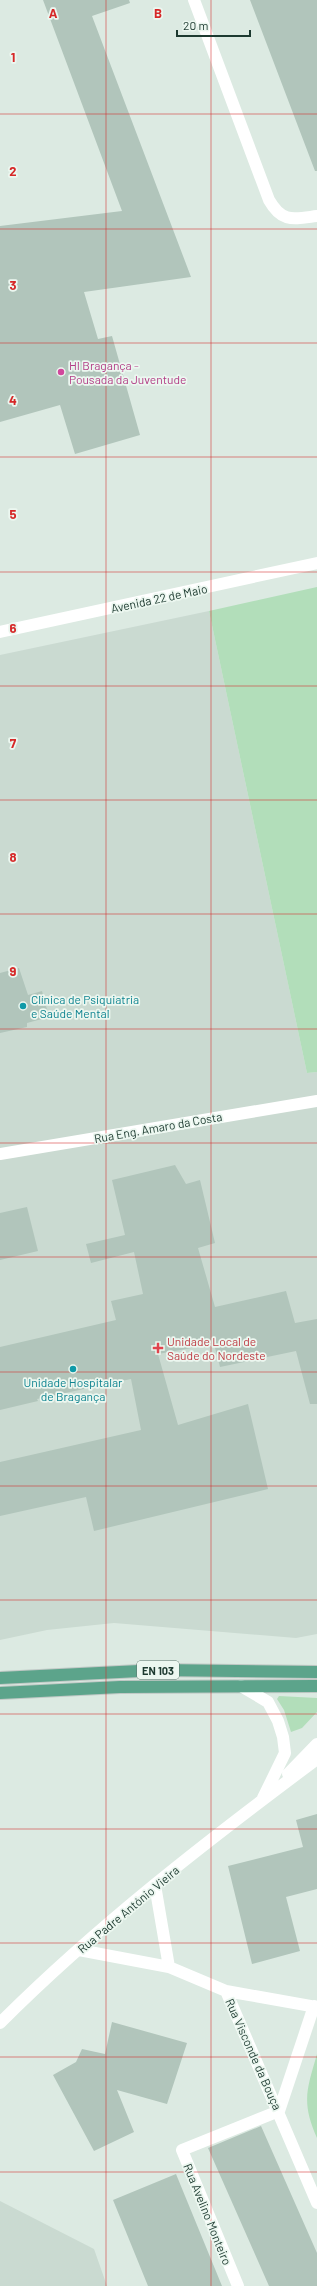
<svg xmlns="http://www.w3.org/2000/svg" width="317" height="2286" viewBox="0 0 317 2286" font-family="Barlow,sans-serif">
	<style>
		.built { fill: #cadad1 }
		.green { fill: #b2deba }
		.building { fill: #b1c5bb }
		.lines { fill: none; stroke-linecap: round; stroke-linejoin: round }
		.primary-casing { stroke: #c0c8c5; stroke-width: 14 }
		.minor { stroke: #fff; stroke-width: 12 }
		.tertiary { stroke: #fff; stroke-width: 12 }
		.primary { stroke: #5ca48b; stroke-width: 12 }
		.grid { fill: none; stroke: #d62828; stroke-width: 1; stroke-opacity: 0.55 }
		.hotel-dot { fill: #d1479c; stroke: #ecf7f0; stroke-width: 1.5 }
		.culture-dot { fill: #0f9aa8; stroke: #ecf7f0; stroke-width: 1.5 }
		.health-dot { fill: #e0444e; stroke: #ecf7f0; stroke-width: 1.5 }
		.labels { text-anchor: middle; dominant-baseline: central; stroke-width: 3.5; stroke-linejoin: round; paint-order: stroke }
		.shield { fill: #ecf7f0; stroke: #5b736a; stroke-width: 1 }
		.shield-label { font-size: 11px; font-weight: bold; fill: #1d3a30 }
		.hotel-label { font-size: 12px; fill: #b23c85; stroke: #ecf7f0; text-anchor: start }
		.street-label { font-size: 12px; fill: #1d3a30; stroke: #ecf7f0 }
		.culture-label { font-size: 12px; fill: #0d838f; stroke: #ecf7f0; text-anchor: start }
		.health-label { font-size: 12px; fill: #be3a42; stroke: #ecf7f0; text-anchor: start }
		.grid-label { font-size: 13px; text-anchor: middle; font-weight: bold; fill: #d62828; stroke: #ecf7f0; stroke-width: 3.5; stroke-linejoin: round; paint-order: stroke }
	</style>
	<rect width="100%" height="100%" fill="#dceae2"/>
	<path class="built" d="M209,611L307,1073L317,1072V1634L296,1638L114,1623L47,1630L0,1640V655Z
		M0,2201L94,2249L107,2286H0Z"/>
	<path class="green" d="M317,587V1072L307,1073L209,611Z
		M279,1696L317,1698V1712L302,1728L291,1732L284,1710L277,1699Z
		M317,2054V2138C301,2102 307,2089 317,2054Z"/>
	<path class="building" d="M43,0H129L130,3L92,16L191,277L84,292L98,339L112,336L140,435L75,454L60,405L0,422V226L122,211Z
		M250,0H317V171H315Z
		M19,968L28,995L42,991L49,1017L27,1023V1027L0,1033V973Z
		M175,1165L186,1184L200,1180L215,1243L198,1248L215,1307L286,1291L295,1323L317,1319V1404H310L296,1351L220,1367L214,1344L158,1354L178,1425L248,1404L268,1489L94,1531L86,1497L0,1516V1462L141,1430L131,1379L37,1399L38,1401L0,1410V1347L116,1320L111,1301L143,1294L134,1252L91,1263L86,1244L125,1235L112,1180Z
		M27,1207L38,1251L0,1260V1213Z
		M317,1814V1889L286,1897L300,1951L252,1964L228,1866L303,1847L296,1820Z
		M112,2022L187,2043L167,2104L117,2090L134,2132L94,2151L53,2075L76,2062L82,2049L105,2054Z
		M261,2126L317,2253V2286H269L208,2148Z
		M176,2174L222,2286H148L113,2200Z"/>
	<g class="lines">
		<defs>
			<path id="primary" d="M0,1678L159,1670L317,1672
				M0,1693L120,1687L317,1686"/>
		</defs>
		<use href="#primary" class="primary-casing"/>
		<path class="minor" d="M194,0L269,200C282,223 293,219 317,216
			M0,632L317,563
			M0,1154L317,1101
			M155,1885L169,1967
			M79,1950L169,1967L226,1991L317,2007
			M226,1991L317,2203
			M238,2286L182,2150L279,2111L314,2006"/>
		<path class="tertiary" d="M241,1686L268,1702L278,1721L283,1737L285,1753L263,1798
			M288,1774L317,1744
			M0,2023C97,1926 207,1841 317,1759"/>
		<use href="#primary" class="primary"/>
	</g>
	<path class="grid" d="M106,0V2286M211,0V2286M0,114H317M0,229H317M0,343H317M0,457H317M0,572H317M0,686H317M0,800H317M0,914H317M0,1029H317M0,1143H317M0,1257H317M0,1372H317M0,1486H317M0,1600H317M0,1714H317M0,1829H317M0,1943H317M0,2057H317M0,2172H317"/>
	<circle class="hotel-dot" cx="61" cy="372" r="4"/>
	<g class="culture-dot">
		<circle cx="23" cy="1006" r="4"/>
		<circle cx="73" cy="1369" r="4"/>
	</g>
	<path class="health-dot" d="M156 1342h4v4h4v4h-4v4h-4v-4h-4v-4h4z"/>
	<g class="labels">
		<rect class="shield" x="137" y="1661" width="42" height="18" rx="3"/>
		<g class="shield-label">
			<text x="158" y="1670">EN 103</text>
		</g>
		<g class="hotel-label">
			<text x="69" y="365">HI Bragança -<tspan x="69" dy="14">Pousada da Juventude</tspan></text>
		</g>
		<g class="street-label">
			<text transform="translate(159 598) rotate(-12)">Avenida 22 de Maio</text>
			<text transform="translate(158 1127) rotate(-10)">Rua Eng. Amaro da Costa</text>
			<text transform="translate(128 1909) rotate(-40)">Rua Padre António Vieira</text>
			<text transform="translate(254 2054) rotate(66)">Rua Visconde da Bouça</text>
			<text transform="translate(208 2214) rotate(68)">Rua Avelino Monteiro</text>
		</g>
		<g class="culture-label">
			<text x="31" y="999">Clínica de Psiquiatria<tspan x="31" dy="14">e Saúde Mental</tspan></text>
			<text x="73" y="1382" text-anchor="middle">Unidade Hospitalar<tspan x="73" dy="14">de Bragança</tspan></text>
		</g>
		<g class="health-label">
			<text x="167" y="1341">Unidade Local de<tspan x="167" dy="14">Saúde do Nordeste</tspan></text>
		</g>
	</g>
	<g class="grid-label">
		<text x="53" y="18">A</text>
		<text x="158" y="18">B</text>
		<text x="13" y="62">1</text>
		<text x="13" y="176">2</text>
		<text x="13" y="290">3</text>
		<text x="13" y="405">4</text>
		<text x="13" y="519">5</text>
		<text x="13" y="633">6</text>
		<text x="13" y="748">7</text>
		<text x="13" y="862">8</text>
		<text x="13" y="976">9</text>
	</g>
	<path d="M177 30v6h73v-6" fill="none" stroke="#1d3a30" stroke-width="2"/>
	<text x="183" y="30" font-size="12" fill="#1d3a30" stroke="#ecf7f0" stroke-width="3" paint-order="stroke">20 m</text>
</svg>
